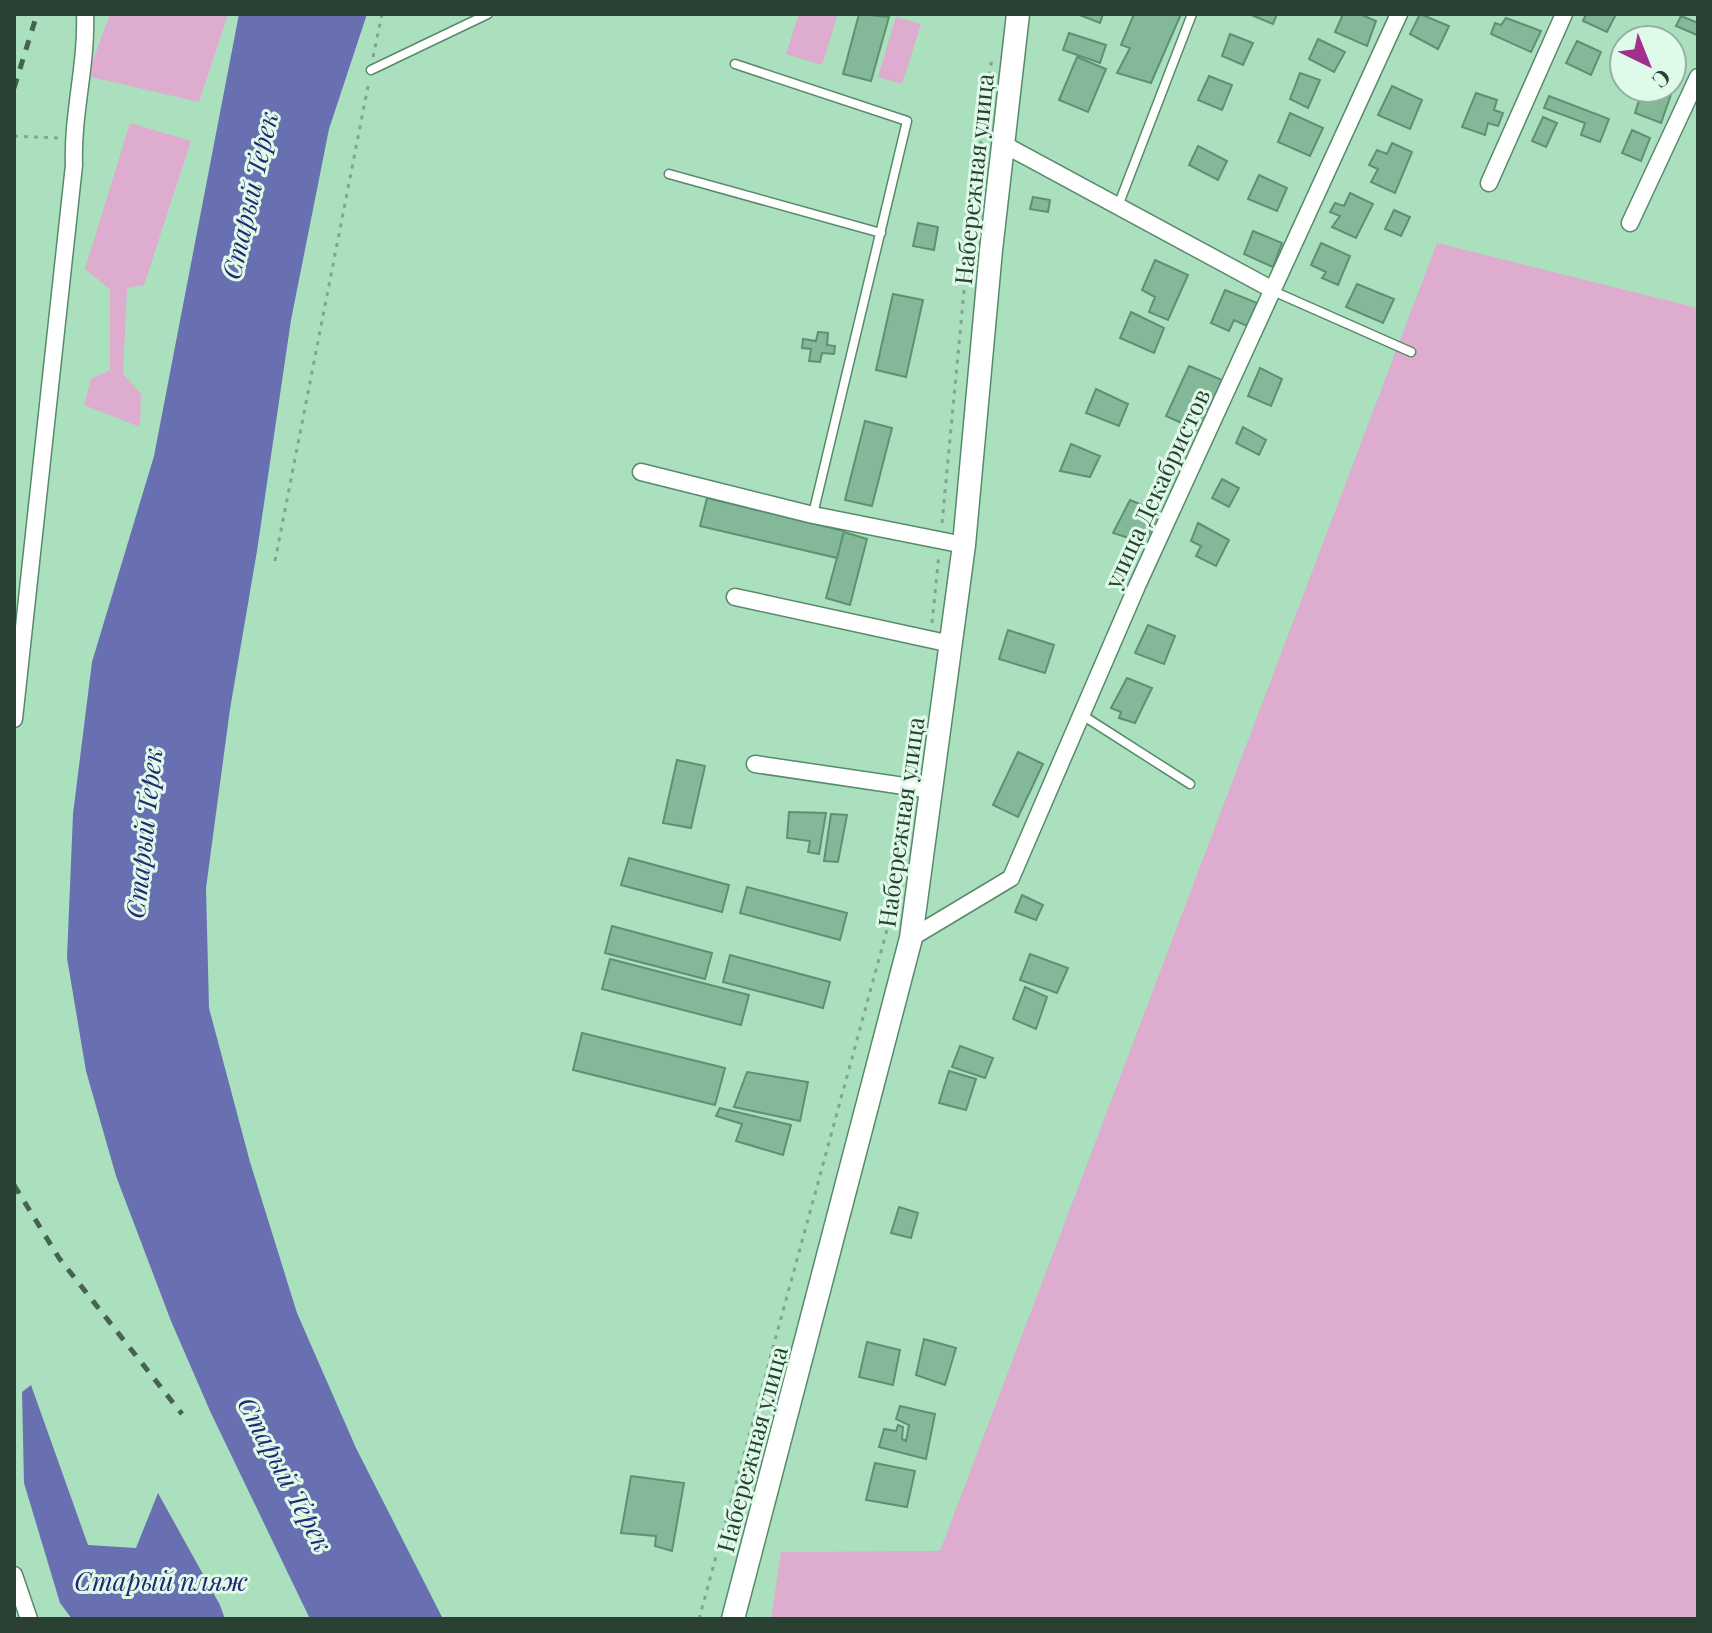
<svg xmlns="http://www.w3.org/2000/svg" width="1712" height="1633" viewBox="0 0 1712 1633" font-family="'Playfair Display',serif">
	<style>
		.green { fill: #ddacce }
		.water { fill: #6870b2 }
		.building { fill: #83b898; stroke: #5d9172; stroke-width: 2 }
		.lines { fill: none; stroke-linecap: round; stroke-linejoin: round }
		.service-casing { stroke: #578a6b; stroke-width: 11 }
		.minor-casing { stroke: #578a6b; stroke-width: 19 }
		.secondary-casing { stroke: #578a6b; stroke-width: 25 }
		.path { stroke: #7da88d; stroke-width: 3; stroke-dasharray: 4 6; stroke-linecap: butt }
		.service { stroke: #fff; stroke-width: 8 }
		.minor { stroke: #fff; stroke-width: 16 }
		.secondary { stroke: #fff; stroke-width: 22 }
		.rail { stroke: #466351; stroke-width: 5; stroke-dasharray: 10 10; stroke-linecap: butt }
		.labels { text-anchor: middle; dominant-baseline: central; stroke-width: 6; stroke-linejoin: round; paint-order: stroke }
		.street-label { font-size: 24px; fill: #2a4033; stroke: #dffae8 }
		.water-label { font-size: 26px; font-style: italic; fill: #272676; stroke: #dffae8 }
	</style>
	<rect width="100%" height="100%" fill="#aae0be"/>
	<path class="green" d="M110,14H228L199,102L87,76Z
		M799,14H829L837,17L822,65L786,54Z
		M896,17L921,24L902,84L878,77Z
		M130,123L191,141L144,285L127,288L123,374L141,394L140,427L84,405L91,379L110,370V289L85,269Z
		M1437,243L1698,308V1619H771L781,1552L940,1551Z"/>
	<path class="water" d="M239,14H367L329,129L291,320L257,551L230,709L206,888L209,1008L250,1162L297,1313L356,1448L443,1619H310L210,1411L171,1321L116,1176L86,1071L67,958L73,814L92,662L154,456Z
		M31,1385L88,1545L136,1548L158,1493L220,1605L225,1619H72L60,1603L24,1483L22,1392Z"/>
	<path class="building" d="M859,14L889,17L871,81L843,74Z
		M1077,14H1103L1100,23Z
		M1134,14H1181L1151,83L1117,73L1130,48L1121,45Z
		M1249,14H1277L1273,24Z
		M1343,14H1360L1376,21L1367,46L1335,32Z
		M1420,14L1449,26L1438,49L1410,34Z
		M1586,14H1616L1607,32L1583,21Z
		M1681,16L1698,23L1697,35L1676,26Z
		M1506,18L1541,31L1531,52L1491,34L1495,23L1501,25Z
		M1069,33L1106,45L1100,63L1063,50Z
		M1230,34L1253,43L1243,65L1222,56Z
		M1318,39L1345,52L1334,72L1309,59Z
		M1577,41L1601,52L1591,75L1566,63Z
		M1077,57L1106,69L1088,112L1059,100Z
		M1300,73L1320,80L1308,108L1290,99Z
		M1209,76L1232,85L1222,110L1198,100Z
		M1392,86L1422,100L1410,129L1378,115Z
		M1643,88L1673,89L1661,123L1635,113Z
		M1476,93L1497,100L1494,110L1503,113L1498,126L1488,123L1485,135L1462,127Z
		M1549,96L1609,119L1600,142L1581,135L1585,123L1544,108Z
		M1290,113L1323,128L1310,156L1278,142Z
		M1543,117L1557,123L1546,147L1532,141Z
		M1632,130L1650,138L1641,161L1622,153Z
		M1392,143L1412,152L1395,193L1371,182L1378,169L1369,165L1377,150L1387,154Z
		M1198,146L1227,161L1218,180L1189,165Z
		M1259,175L1287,188L1277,211L1248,199Z
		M1350,193L1373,204L1356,238L1332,227L1340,216L1330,212L1335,203L1344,206Z
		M1033,197L1050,200L1048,212L1030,209Z
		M1394,210L1410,217L1401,236L1385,229Z
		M918,223L938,227L934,250L913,246Z
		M1253,231L1282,243L1273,267L1244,254Z
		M1321,243L1350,256L1338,285L1322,278L1326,272L1311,265Z
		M1155,260L1188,275L1168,320L1149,312L1155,297L1142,290Z
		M1357,284L1394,299L1383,323L1346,307Z
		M1225,290L1257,303L1247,326L1234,320L1229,331L1211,323Z
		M893,294L923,300L906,377L876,370Z
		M1131,312L1164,328L1154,353L1120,338Z
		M818,332L828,333L827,345L835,346L834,354L822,353L820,362L809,361L811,349L802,348L803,339L816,341Z
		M1189,366L1222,380L1199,431L1166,416Z
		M1260,368L1282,379L1271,406L1248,396Z
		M1096,389L1128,404L1119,426L1086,413Z
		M865,421L892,428L872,506L845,500Z
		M1243,427L1266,440L1259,455L1236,443Z
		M1071,444L1100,456L1090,477L1060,471Z
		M1222,479L1239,488L1229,507L1212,498Z
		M707,498L844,531L837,558L700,526Z
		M1130,500L1159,512L1149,534L1135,529L1129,538L1113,533Z
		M1198,523L1229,540L1216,566L1196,556L1201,546L1191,541Z
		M844,532L867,539L850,605L826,598Z
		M1148,625L1175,636L1164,664L1135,653Z
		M1008,630L1054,645L1045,673L999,659Z
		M1127,678L1152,688L1135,723L1119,718L1121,712L1111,708Z
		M1018,752L1043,764L1018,817L993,805Z
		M677,760L705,766L691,828L663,823Z
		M789,812L826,813L819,854L808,852L810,841L787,838Z
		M831,814L847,815L838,862L824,861Z
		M629,858L729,885L722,912L621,885Z
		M747,887L847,913L840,940L740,913Z
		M1022,895L1043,905L1036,920L1015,912Z
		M612,926L712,953L705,979L605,953Z
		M1030,954L1068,968L1057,993L1020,980Z
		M730,955L830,982L823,1008L723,982Z
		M610,959L749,995L741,1025L602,989Z
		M1025,987L1047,997L1036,1029L1013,1019Z
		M582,1033L725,1068L715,1105L573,1070Z
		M960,1046L993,1058L985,1078L952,1067Z
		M949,1071L976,1079L966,1110L939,1103Z
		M747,1072L808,1082L800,1121L734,1107Z
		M720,1108L791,1125L783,1155L736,1141L742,1124L716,1116Z
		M899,1207L918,1213L911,1238L891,1233Z
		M924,1339L956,1348L945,1385L916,1375Z
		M867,1342L900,1350L893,1385L859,1377Z
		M900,1406L935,1414L926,1459L879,1447L884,1429L896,1431L898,1425L903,1427L902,1439L906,1441L909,1425L896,1419Z
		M875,1463L915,1471L907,1507L866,1500Z
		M631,1476L684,1483L672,1551L655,1546L656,1536L621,1533Z"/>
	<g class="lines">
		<defs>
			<path id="service" d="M735,64L907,121L813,514
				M371,70L488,14
				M669,174L881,233
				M1118,206L1192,14
				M1273,291L1411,352
				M1082,715L1190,784"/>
			<path id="minor" d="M1003,144L1273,290
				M1489,183L1564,14
				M1630,223L1698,77
				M641,472L813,515L964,545
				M735,597L951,644
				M14,719L74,165C72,114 87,65 85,14
				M755,764L931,790
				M911,938L1011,878L1137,586L1399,14
				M14,1575L29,1619"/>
			<path id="secondary" d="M733,1619L911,938L964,545L991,250L1018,14"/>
		</defs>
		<use href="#service" class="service-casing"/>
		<use href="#minor" class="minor-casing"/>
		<use href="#secondary" class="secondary-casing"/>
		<path class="path" d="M373,57L382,14
			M14,136L58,138
			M942,523L971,217L992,57
			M275,561L369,81
			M932,623L939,554
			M912,773L915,753
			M699,1619L891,915L908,800"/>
		<use href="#service" class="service"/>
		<use href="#minor" class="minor"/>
		<use href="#secondary" class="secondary"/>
		<path class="rail" d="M14,88L37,14
			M14,1185L59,1258L182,1414"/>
	</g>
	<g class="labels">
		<g class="street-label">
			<text transform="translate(973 179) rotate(-84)">Набережная улица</text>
			<text transform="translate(1156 488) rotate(-65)">улица Декабристов</text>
			<text transform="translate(900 822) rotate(-82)">Набережная улица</text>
			<text transform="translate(751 1449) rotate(-75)">Набережная улица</text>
		</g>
		<g class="water-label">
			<text transform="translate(249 195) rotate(-77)">Старый Терек</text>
			<text transform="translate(143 833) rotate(-84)">Старый Терек</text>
			<text transform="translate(286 1474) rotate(62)">Старый Терек</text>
			<text x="161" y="1580">Старый пляж</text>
		</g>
	</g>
	<rect width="1712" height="1633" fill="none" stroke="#2a4033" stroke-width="32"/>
	<g transform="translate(1648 64) rotate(137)"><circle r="38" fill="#dffae8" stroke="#97b0a0" stroke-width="2"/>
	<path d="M0-6L14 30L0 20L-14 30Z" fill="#a2308b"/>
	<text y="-12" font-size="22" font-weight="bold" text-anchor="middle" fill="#2a4033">С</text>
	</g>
</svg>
